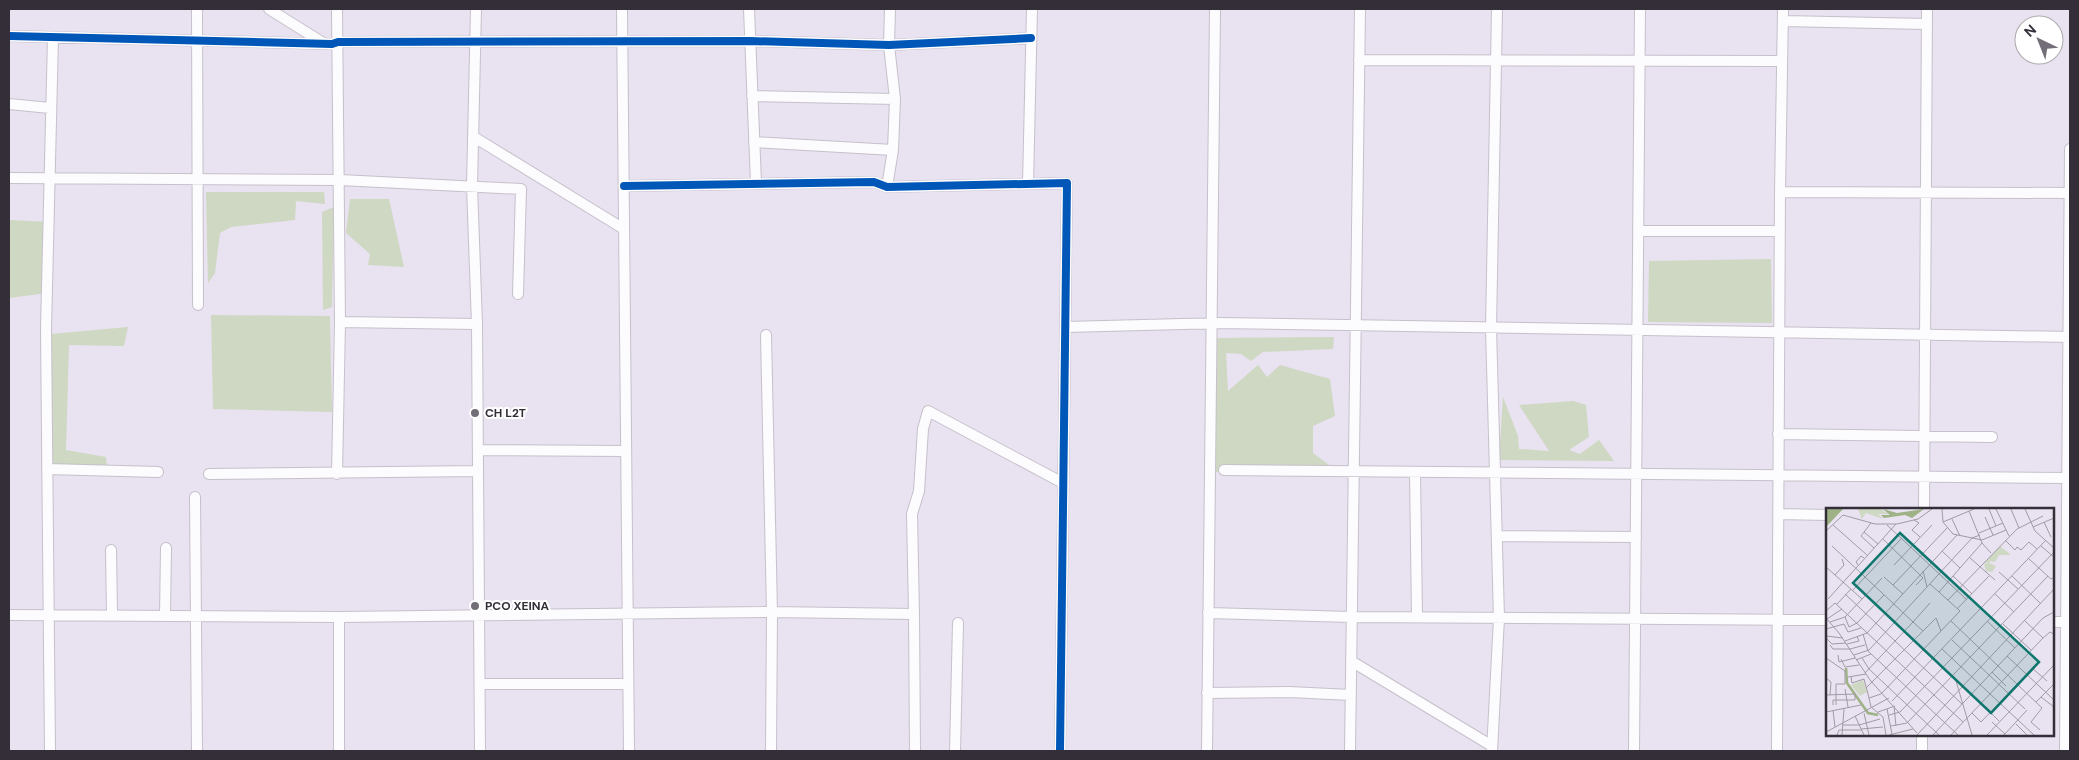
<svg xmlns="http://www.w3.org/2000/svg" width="2079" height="760" viewBox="0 0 2079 760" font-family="'DM Sans',sans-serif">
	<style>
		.green { fill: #ced8c2 }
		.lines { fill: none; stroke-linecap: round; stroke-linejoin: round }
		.minor-casing { stroke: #c6c0cb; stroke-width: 12 }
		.minor { stroke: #fcfbfd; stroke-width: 10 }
		.cycleway-casing { stroke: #fff; stroke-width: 11 }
		.cycleway { stroke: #0057b8; stroke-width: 8 }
		.poi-dot { fill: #736d78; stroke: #fff; stroke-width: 2 }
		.labels { text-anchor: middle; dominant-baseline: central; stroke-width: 4; stroke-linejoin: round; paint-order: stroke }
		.poi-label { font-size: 12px; font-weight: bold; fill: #342e38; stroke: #fff; text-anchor: start }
		.inset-river { fill: none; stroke: #9eb286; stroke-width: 2.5 }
		.inset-road { fill: none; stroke: #a19aa6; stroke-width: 1 }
		.view { fill: #0f766e; fill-opacity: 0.15; stroke: #0f766e; stroke-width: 2.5 }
		.inset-edge { fill: none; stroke: #342e38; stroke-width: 2.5 }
	</style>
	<rect width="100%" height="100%" fill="#e9e2f0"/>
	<path class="green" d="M206,192H324L325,204L296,201L295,220L231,227L220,233L215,273L208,283Z
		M350,199H389L404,267L368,265L370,254L346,233Z
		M334,207L332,307L323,310L322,212Z
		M9,220L48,222L47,293L9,298Z
		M1771,259L1772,323L1648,322L1649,261Z
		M211,315L330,316L332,412L213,409Z
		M128,327L124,346L69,345L66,450L106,457L107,469L53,464L51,334Z
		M1334,337L1333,349L1263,352L1251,361L1241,354L1226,353L1228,391L1258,365L1267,377L1280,365L1330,379L1335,416L1313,426V453L1336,470L1214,472L1216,338Z
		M1503,397L1518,436L1519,449L1549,451L1519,405L1573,401L1586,405L1589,437L1569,450L1580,454L1599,440L1614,461L1499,460Z"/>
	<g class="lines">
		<defs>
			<path id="minor" d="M197,9L198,305
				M269,9L325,44
				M476,9L472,186L477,324L480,751
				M622,9L629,751
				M749,9L756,183
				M1783,21L1927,24
				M9,36L332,44L338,42L750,41L889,45L1031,38
				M1359,60L1781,61
				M752,96L895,99
				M9,104L50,108
				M474,137L624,229
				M754,142L893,150
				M9,178L340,180L521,189L518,294
				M1028,184L1032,9
				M624,186L874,182L887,187L1067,183L1060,751
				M887,187L893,150L895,99L889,45L890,9
				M1780,192L2070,193
				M1638,231H1779
				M340,322L477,324
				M1065,327L1221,323L2070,337
				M766,335L772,612L914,614L915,751
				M1778,434L1992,437
				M478,450L626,451
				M47,469L158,472
				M1224,470L2070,478
				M1415,472L1417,617
				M209,474L478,471
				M337,474L340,322L337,9
				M195,497L197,751
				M1924,509L1927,9
				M1778,514L1828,515
				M1497,536L1636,537
				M111,550L112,615
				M1208,613L1352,617L1828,620
				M914,614L912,514L919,491L923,429L928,411L1063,483
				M9,615L339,617L772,612L771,751
				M165,616L166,548
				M2053,622H2070
				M1351,661L1492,746
				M480,684H628
				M1207,693L1289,692L1351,695
				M50,751L46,329L53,37
				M339,751V617
				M955,751L958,623
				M1207,751L1215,9
				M1350,751L1360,9
				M1492,751L1499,618L1491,328L1497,9
				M1634,751L1640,9
				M1777,751L1780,192L1783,9
				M1922,751V734
				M2065,751L2070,149"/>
		</defs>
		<use href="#minor" class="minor-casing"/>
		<use href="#minor" class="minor"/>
		<defs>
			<path id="cycleway" d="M9,36L332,44L338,42L750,41L889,45L1031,38
				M624,186L874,182L887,187L1067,183L1060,751"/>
		</defs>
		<use href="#cycleway" class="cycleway-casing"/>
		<use href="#cycleway" class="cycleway"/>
	</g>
	<g class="poi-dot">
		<circle cx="475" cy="413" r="5"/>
		<circle cx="475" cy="606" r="5"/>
	</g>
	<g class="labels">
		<g class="poi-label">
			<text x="485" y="413">CH L2T</text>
			<text x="485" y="606">PCO XEINA</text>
		</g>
	</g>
	<g transform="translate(1826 508)">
		<rect width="228" height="228" fill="#e9e2f0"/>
		<path d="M32,1H54L63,6H52L57,11L40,5L36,11ZM174,38L185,47H173L169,54L164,53L163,55L170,58L166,64L161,63V66L158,56L162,55H159ZM37,172L41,184L34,188L25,177Z" fill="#ced8c2"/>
		<path d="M0,1H17L0,19ZM57,1L71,5L98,1L86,10L79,7L58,10L55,7H64Z" fill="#9eb286"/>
		<path class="inset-river" d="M20,160L21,175L42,205L52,207"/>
		<path class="inset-road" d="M116,1L117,14L127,26L156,32L180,22M163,1L170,18M170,1L183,28M185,1L193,20M199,1L209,23L228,40M143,3L156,35L165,45M159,9L167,27M126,11L134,28M88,12L93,15L86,22L94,29M117,14L148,1M218,14L225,29M45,15L35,28L48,40M7,17L41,47M61,17L140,91M207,19L228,10M0,23L17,7L49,16H71L92,11L106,1M38,24L52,36M153,25L177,15M57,31L97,70L90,77M179,32L189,42L191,39L195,42L203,34L211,41M6,38L87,114L39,165M215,38L228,49M116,43L134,60M143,49L169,72M203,51L225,71L228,69M32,57L30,54L35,48L38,50M68,57L106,17M0,59L36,91M97,63L101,79M173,64L192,81M9,67L18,57L16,51M127,68L146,86M186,68L214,95M58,69L77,86M67,77L121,20M26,83L75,31M113,84L156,35M19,86L136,196M169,86L188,104M40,88L135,177M2,91L70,16M122,92L191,21L217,8M11,96L25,81M131,101L163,68M0,103L9,95L137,214M19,109L23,119L31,115L58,87M0,110L13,125L44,172L91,225M1,111L16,101M198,112L217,130M125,113L216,200L205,214L214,222M161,113L189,140M4,114L19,109L56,70M18,116L22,124L35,120M177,116L205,142M174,118L193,135M0,121L18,116M97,123L110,110L115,123M37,126L42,143L132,227M0,128L17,130M0,130L6,136L20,135M126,132L199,201M19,133L41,125L131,27M21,136L33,133L31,128M4,137L7,141H24M24,141L39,137M116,141L208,227M12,147L13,154L29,150M28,147L43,142L146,30L154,27M181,148L228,192M0,150L19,163V176H10V197M36,150L43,161L113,227M15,151L19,159L33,157M30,152L45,146M206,160L221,173M166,164L180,178M25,168L26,175L38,171L43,190L55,186L134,103L104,76M22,169L40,166M0,170L5,174L4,187M130,173L146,227M40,180L97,123L87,114L104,95M19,181L22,199M146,186L173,213M0,187L29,186V192H7V197M215,189L228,199M43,190L45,199L57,209L60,227M66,193L220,32M210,194L228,176M68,198L70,218M61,201L66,226M7,202L9,219M0,204L35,197M52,204L69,198M38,205L43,227M146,205L155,214L213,153M63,207L74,204L228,44M29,208L38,227M166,214L179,226M190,216L201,227M16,217H33M33,217L54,211M65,218L81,215L222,68M35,221L57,219M0,224L63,190M11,227L13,222H35M16,227L18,201M63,227L87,221M91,227L228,81M107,227L217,110L228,104M125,227L217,130L224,124L228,126M161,227L228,157M178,227L201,202"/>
		<path class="view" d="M74,25L213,154L165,205L27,75Z"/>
		<rect width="228" height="228" class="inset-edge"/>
	</g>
	<rect width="2079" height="760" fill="none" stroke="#342e38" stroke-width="20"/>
	<g transform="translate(2039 40) rotate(317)"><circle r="24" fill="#ffffff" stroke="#aeabaf"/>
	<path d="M0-4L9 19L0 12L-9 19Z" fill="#736d78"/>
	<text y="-8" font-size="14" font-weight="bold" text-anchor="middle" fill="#342e38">N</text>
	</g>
</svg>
